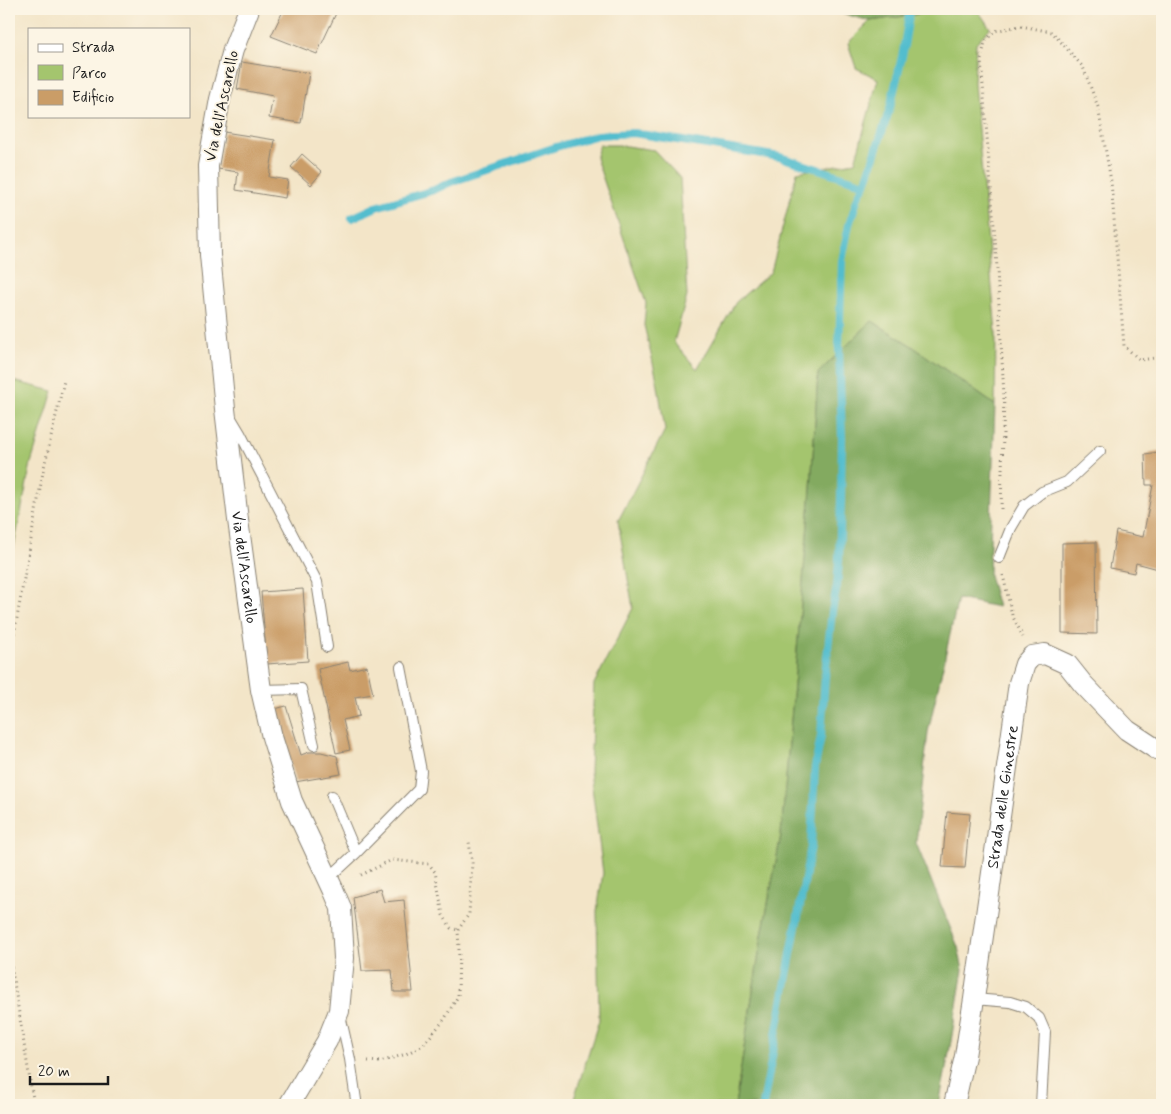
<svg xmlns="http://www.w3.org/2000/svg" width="1171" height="1114" viewBox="0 0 1171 1114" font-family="Mynerve,sans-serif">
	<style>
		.green { fill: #a4c56e; stroke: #607045 }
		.forest { fill: #83aa61; stroke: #50633e }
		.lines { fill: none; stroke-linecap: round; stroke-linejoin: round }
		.stream { stroke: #52bdce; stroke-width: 8 }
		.building { fill: #ca9d67 }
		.service-casing { stroke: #888072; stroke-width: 12 }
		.minor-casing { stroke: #888072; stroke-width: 22 }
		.path { stroke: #888072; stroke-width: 3; stroke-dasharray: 1 4; stroke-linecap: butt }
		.service { stroke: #fff; stroke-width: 10 }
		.minor { stroke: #fff; stroke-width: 20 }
		.labels { text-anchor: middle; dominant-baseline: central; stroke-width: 4; stroke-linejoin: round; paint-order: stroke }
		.street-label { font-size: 16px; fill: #1c1c1c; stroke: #fcf5e5 }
	</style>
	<rect width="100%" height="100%" fill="#fcf5e5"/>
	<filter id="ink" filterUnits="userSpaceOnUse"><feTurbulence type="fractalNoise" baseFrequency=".02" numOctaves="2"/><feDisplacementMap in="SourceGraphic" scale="10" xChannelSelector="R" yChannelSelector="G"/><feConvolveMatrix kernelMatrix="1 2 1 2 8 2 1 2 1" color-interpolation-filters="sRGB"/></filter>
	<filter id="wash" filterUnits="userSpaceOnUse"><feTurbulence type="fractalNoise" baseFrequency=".0096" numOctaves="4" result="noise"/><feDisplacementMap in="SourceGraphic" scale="20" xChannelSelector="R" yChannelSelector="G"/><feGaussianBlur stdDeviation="1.12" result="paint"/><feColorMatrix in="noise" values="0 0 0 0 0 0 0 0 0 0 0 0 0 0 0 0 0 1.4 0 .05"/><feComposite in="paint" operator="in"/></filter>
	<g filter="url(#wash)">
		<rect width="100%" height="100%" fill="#f3e5c8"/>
		<path class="green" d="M954,9H977L990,28L976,43L974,83L996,333L995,405L912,346L872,321L818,373L811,489L781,835L761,941L735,1105H572L599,1020L597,911L603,873L590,771L594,684L633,608L618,521L665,430L657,380L644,325L646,303L596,158L599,145H619L654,150L680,178L687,296L674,342L697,369L736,302L771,272L797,172L855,162L878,79L856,68L848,43L870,21Z
			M9,380L53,391L31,463L9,571Z"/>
		<path class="forest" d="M826,9H920V14L870,21Z
			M872,321L912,346L995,405L989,575L998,607L958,599L928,732L916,843L958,947L963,970L949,1053L939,1105H735L761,941L781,835L811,489L818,373Z"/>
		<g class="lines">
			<path class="stream" d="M352,218L376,207L434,190L451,182L556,147L598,135L634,133L780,157L865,184
				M763,1105L811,846L815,767L821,736L825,676L832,611L837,586L839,561L841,501L842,437L839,348L842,261L849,225L859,194L865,184L890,108L903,52L910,9"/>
		</g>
		<g id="blocks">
			<path class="building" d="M284,9H338L317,54L271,36Z
				M242,62L309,73L301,123L269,118L273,96L237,89Z
				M224,132L275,140L269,177L288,180L285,198L236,190L238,172L218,169Z
				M302,154L322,172L311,185L291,167Z
				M1159,452H1162V570L1136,563L1134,573L1110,568L1116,531L1143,537L1153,485H1146L1145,454Z
				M1096,542L1097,634L1062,633V543Z
				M303,589L308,661L267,664L261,592Z
				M348,662L350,670L367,666L373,694L355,697L359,716L343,720L350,750L336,753L318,669Z
				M286,706L301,755L309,752H321L337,756L341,774L295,782L275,709Z
				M947,812L970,814L965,868L942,867Z
				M380,889L384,902L404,900L413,992H394L392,970L362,971L353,897Z"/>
		</g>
	</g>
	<g filter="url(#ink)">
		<use href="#blocks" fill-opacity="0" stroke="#888072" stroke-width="1"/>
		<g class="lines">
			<defs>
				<path id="service" d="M231,418L240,433L317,582L327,647
					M999,558L1011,528L1024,506L1042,492L1067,482L1100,451
					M261,690L301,689L314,745
					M332,796L356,853
					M328,879L356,853L419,789L421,771L401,667
					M974,999L1010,1002L1026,1007L1039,1018L1045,1032L1041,1105
					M340,1015L350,1059L356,1100L355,1105"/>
				<g id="minor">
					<path id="s1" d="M249,9L233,50L220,99L208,166L210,255L225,409L238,520L261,690L272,737L292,801L333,889L341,908L344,958L339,1011L327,1041L289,1105"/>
					<path id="s2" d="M954,1105L965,1056L974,999L1019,683L1025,664L1032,656L1045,654L1067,664L1083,684L1127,730L1156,749L1162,750"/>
				</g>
			</defs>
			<use href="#service" class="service-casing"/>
			<use href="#minor" class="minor-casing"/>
			<path class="path" d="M1001,509L1004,396L996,251L981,60L985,42L994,31L1021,26L1052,32L1083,67L1098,107L1111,181L1124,346L1140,360L1162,357
				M1003,575L1012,615L1023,637
				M9,663L43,472L64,381
				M361,875L392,860L429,864L435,872L443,915L451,928L458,930
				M9,952L34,1105
				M368,1061L380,1062L406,1054L423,1045L444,1020L458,996L459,948L458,930L469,914L472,863L469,842"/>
			<use href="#service" class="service"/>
			<use href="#minor" class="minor"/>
		</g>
	</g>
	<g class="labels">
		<g class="street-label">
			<text transform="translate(222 106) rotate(-78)">Via dell'Ascarello</text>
			<text stroke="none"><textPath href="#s1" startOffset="566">Via dell'Ascarello</textPath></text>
			<text stroke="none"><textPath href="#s2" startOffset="312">Strada delle Ginestre</textPath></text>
		</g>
	</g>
	<rect width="1171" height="1114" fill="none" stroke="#fcf5e5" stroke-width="30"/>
	<rect x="28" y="28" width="162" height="90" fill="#fcf5e5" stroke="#a29e95"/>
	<rect x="38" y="44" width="25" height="8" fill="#ffffff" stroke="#a29e95"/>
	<text x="72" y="52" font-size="15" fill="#1c1c1c">Strada</text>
	<rect x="38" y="65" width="25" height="15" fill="#a4c56e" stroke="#a29e95"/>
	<text x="72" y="78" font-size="15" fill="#1c1c1c">Parco</text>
	<rect x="38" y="90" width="25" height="15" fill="#ca9d67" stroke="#a29e95"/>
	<text x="72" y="102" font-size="15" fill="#1c1c1c">Edificio</text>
	<path d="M30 1076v8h78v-8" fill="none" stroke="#1c1c1c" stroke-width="2.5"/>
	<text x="38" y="1076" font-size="15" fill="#1c1c1c" stroke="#fcf5e5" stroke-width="4" paint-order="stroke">20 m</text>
</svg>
